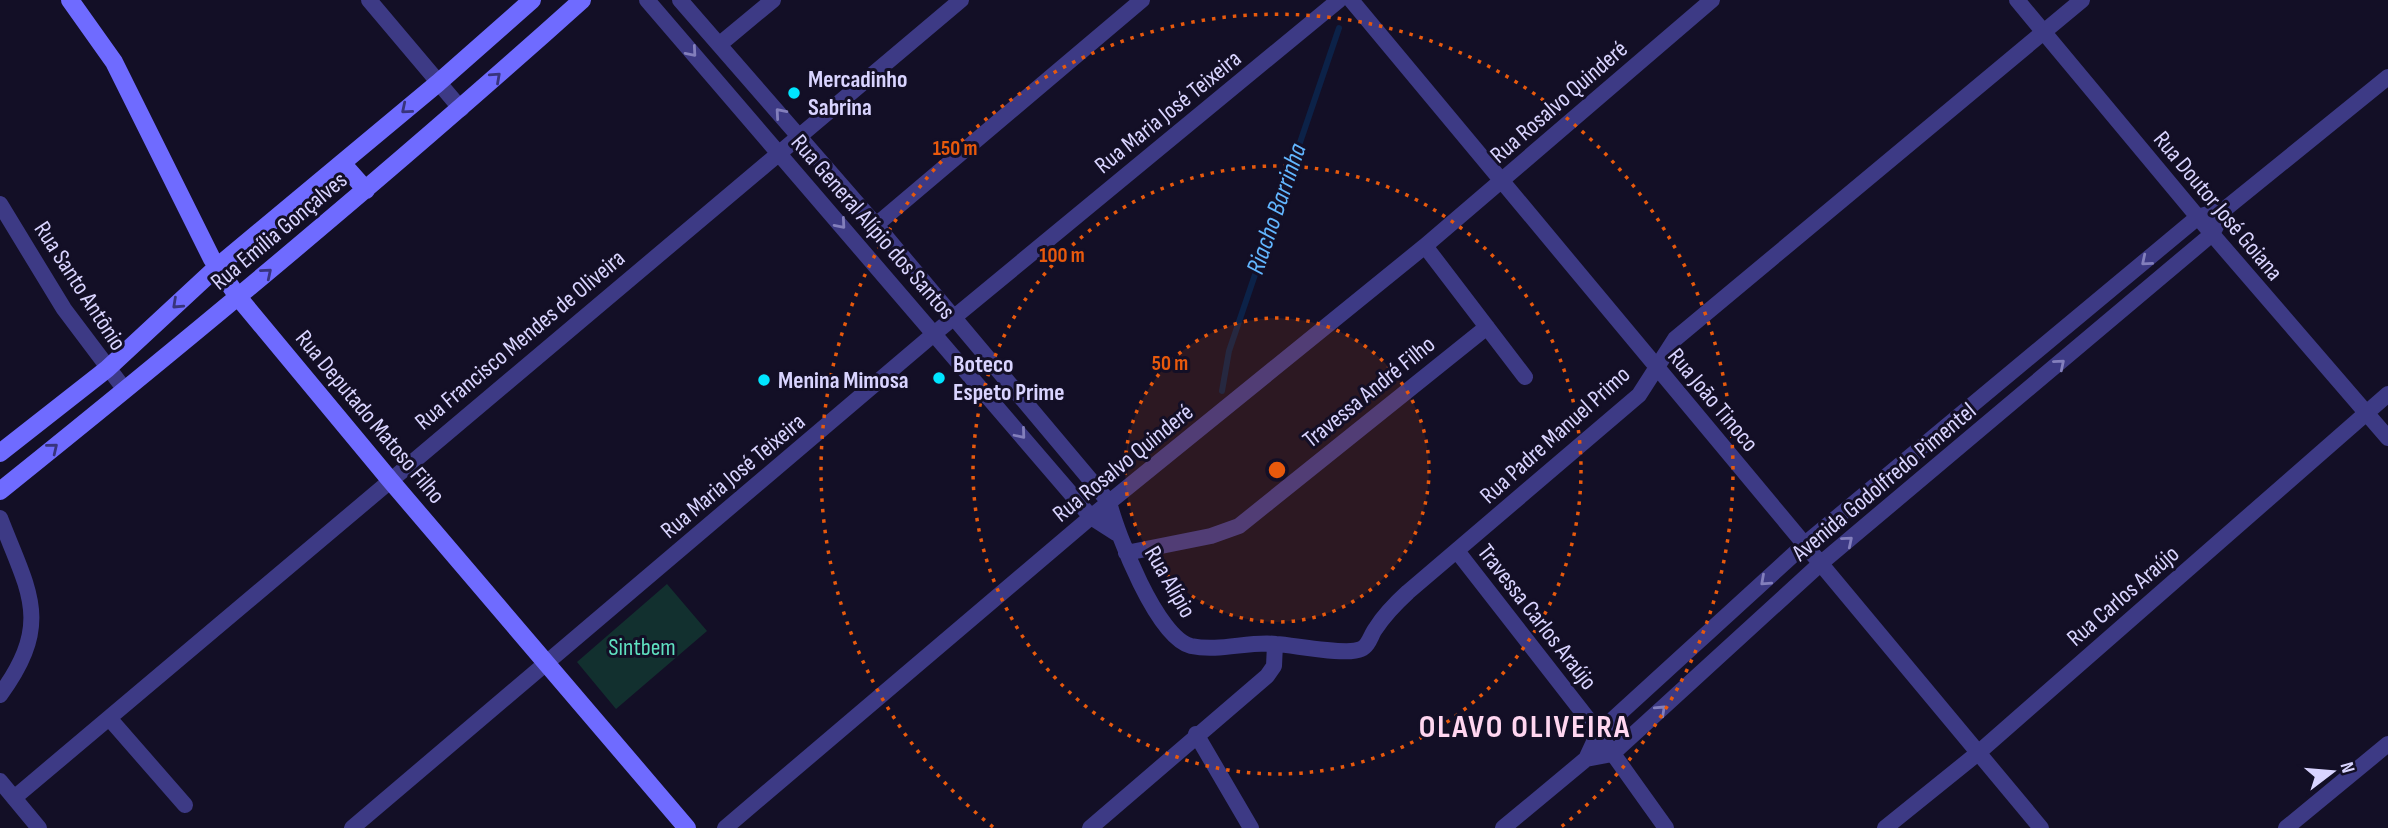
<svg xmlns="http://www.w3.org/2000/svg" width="2388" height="828" viewBox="0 0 2388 828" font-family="'Sofia Sans Condensed',sans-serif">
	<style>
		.green { fill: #12302f }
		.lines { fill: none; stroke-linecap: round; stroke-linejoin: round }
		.stream { stroke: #0c2248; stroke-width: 6 }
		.street { stroke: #3d3a85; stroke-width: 16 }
		.secondary { stroke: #6f6bff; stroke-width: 18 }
		.oneway { stroke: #837fbc }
		.oneway2 { stroke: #38347d }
		.ring { fill: none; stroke: #e8590c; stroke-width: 3.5; stroke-dasharray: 3.5 7 }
		.poi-dot { fill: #00e5ff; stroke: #130f26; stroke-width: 2.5 }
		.labels { text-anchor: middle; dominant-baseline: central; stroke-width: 6; stroke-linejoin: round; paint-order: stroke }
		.poi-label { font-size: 24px; font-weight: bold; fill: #d9d4ff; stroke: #130f26; text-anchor: start }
		.street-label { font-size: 24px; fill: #d9d4ff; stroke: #130f26 }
		.park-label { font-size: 24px; fill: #5fe0c0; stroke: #130f26 }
		.water-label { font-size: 26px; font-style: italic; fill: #62b6ff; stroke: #130f26 }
		.district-label { font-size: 32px; font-weight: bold; letter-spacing: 2px; fill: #ffd6f0; stroke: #130f26 }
		.centre { fill: #e8590c; stroke: #130f26; stroke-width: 3.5 }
		.ring-label { font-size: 21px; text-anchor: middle; font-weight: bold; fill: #e8590c; stroke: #130f26; stroke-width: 6; stroke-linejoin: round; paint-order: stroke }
	</style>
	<rect width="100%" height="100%" fill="#130f26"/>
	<path class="green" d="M667,584L707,631L616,709L577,662Z"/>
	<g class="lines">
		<path class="stream" d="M1222,391L1229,351L1339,28"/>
		<path class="street" d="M369,0L461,109
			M647,0L1091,517L1116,533
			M680,0L876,225L1109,502C1117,534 1157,638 1191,646C1220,652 1248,641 1276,644C1294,645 1347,656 1361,649C1369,646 1371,634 1376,628C1385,614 1396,603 1408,592L1639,395L1675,339L2082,0
			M1351,0L2041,828
			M2017,0L2212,234L2388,438
			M720,44L773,0
			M0,204L64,309L125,390
			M876,225L1142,0
			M1425,246L1525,377
			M0,518C29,593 53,622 0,695
			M1457,551L1591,723L1666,828
			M1126,553L1211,536L1239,526L1487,327
			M109,718L185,805
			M1196,734L1251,828
			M1586,759L1612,754L1820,564L2212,234L2225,209
			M0,781L39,828
			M14,798L961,0
			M352,828L935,333L1339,0
			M725,828L1091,517L1425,246L1712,0
			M1090,828L1267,676L1274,666L1275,644
			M1503,828L1586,759L1598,733L1805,544L2198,217L2225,209L2388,77
			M1885,828L1978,753L2388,394
			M2286,828L2388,744"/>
		<path class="secondary" d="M70,0L114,62L212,259L238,297L390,480L687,828
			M342,163L366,190
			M0,453L107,369L217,267L438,83L532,0
			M0,491C198,332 393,170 582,0"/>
	</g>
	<defs><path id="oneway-chevron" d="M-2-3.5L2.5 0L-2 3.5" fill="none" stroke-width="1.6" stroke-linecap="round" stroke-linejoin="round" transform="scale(1.75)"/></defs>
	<g class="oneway">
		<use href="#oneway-chevron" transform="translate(692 52) rotate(49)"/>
		<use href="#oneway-chevron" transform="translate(780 113) rotate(-131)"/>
		<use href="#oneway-chevron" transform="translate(841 224) rotate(49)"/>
		<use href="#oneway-chevron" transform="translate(2146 261) rotate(140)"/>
		<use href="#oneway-chevron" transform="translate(2060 364) rotate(-40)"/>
		<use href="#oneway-chevron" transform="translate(1021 434) rotate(50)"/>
		<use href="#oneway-chevron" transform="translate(1848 541) rotate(-40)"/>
		<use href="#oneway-chevron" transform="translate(1765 581) rotate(138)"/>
		<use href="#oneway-chevron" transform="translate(1661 710) rotate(-43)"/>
	</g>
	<g class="oneway2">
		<use href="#oneway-chevron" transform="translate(496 77) rotate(-42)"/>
		<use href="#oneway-chevron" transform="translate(406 109) rotate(140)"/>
		<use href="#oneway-chevron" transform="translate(267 273) rotate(-40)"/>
		<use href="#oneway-chevron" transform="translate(177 304) rotate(137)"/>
		<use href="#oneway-chevron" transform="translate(53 448) rotate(-39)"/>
	</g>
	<circle cx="1277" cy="470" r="152" fill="#e8590c" fill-opacity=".12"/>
	<g class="ring">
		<circle cx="1277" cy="470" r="152"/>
		<circle cx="1277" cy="470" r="304"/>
		<path d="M993 827A456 456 0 1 1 1561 827"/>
	</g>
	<g class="poi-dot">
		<circle cx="794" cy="93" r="7"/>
		<circle cx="939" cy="378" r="7"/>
		<circle cx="764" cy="380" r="7"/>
	</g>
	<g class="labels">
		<g class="poi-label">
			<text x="808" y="79">Mercadinho<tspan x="808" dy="28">Sabrina</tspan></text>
			<text x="953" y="364">Boteco<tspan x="953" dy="28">Espeto Prime</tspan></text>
			<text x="778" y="380">Menina Mimosa</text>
		</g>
		<g class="street-label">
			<text transform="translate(1559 102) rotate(-41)">Rua Rosalvo Quinderé</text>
			<text transform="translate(1168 112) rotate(-39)">Rua Maria José Teixeira</text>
			<text transform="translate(2218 206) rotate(50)">Rua Doutor José Goiana</text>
			<text transform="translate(873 227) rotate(49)">Rua General Alípio dos Santos</text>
			<text transform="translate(279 231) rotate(-40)">Rua Emília Gonçalves</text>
			<text transform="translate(80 286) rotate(57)">Rua Santo Antônio</text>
			<text transform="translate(520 340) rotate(-40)">Rua Francisco Mendes de Oliveira</text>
			<text transform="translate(1369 392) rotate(-39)">Travessa André Filho</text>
			<text transform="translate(1713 400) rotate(50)">Rua João Tinoco</text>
			<text transform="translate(370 417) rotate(50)">Rua Deputado Matoso Filho</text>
			<text transform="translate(1555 435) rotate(-42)">Rua Padre Manuel Primo</text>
			<text transform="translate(1123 463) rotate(-39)">Rua Rosalvo Quinderé</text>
			<text transform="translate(733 476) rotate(-40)">Rua Maria José Teixeira</text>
			<text transform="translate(1884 482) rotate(-40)">Avenida Godolfredo Pimentel</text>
			<text transform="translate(1170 582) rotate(60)">Rua Alípio</text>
			<text transform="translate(2123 596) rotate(-41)">Rua Carlos Araújo</text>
			<text transform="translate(1537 617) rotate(52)">Travessa Carlos Araújo</text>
		</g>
		<g class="park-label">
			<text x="642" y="647">Sintbem</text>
		</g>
		<g class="water-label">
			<text transform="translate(1277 209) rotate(-71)">Riacho Barrinha</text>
		</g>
		<g class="district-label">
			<text x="1525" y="727">OLAVO OLIVEIRA</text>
		</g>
	</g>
	<circle cx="1277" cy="470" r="10" class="centre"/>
	<g class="ring-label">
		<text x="955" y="155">150 m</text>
		<text x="1062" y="262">100 m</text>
		<text x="1170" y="370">50 m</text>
	</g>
	<g transform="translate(2332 772) rotate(74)" stroke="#130f26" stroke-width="5" paint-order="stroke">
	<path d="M0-5L12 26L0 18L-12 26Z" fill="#d9d4ff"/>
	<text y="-10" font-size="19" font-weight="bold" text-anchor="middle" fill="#d9d4ff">N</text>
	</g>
</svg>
